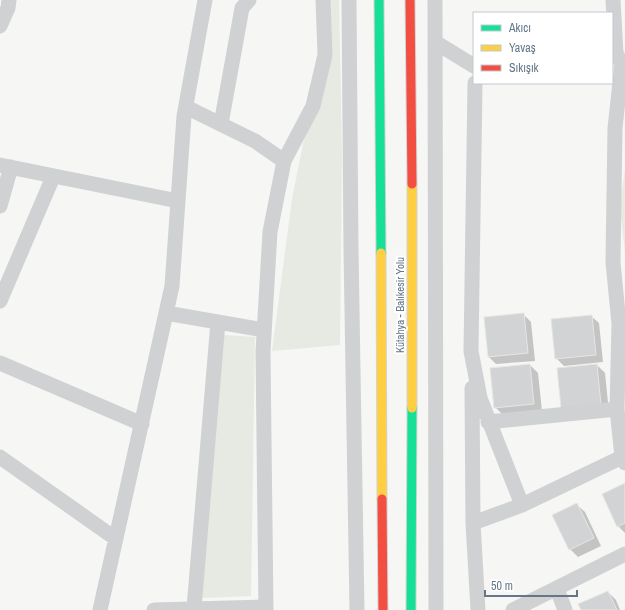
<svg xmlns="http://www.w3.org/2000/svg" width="625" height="610" viewBox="0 0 625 610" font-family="'Archivo Narrow',sans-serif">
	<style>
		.green { fill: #e6eae3 }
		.shadow { fill: #0003 }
		.building { fill: #d2d3d4; stroke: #e6e6e4 }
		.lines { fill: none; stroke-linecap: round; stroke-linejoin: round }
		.fast-casing { stroke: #d2d3d4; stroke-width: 11 }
		.slow-casing { stroke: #d2d3d4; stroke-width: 11 }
		.jam-casing { stroke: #d2d3d4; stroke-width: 11 }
		.street { stroke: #d0d1d2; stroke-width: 15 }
		.fast { stroke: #16e098; stroke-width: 9 }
		.slow { stroke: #ffcf43; stroke-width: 9 }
		.jam { stroke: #f24e42; stroke-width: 9 }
		.labels { text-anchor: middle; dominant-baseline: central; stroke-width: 4; stroke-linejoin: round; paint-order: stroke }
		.street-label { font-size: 11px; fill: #637788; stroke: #fff }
	</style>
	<rect width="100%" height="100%" fill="#f6f6f5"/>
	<path class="green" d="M324,0H339L342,154L340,345L272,351L292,199L304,139L323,98Z
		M625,169V252L620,208Z
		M224,335L255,337L251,596L202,598Z"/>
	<path class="shadow" d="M523,314L531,322L535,361L496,364L489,357Z
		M591,316L599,323L603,362L564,366L556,358Z
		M530,365L538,373L542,411L503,415L495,407L492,369Z
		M597,365L605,373L609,412L570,416Z
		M625,484V533L618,526Z
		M577,505L585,512L601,546L578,557L570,549Z
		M608,592L616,600L620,610H582Z"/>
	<path class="building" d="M524,313L528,353L488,357L484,317Z
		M592,315L596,355L555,359L551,319Z
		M530,364L534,404L494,408L490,368Z
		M597,364L601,405L561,408L557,368Z
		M625,483V523L617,527L602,494Z
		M577,503L594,538L569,550L552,515Z
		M608,591L617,610H581L578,604Z"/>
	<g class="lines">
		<defs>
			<path id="fast" d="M379,0L381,253
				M411,610L412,408"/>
			<path id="slow" d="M381,253L382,499
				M412,408V184"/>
			<path id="jam" d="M410,0L412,184
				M382,499L383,610"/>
		</defs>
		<use href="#fast" class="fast-casing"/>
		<use href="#slow" class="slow-casing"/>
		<use href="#jam" class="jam-casing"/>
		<path class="street" d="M349,0L351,250L357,610
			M435,0L436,610
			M613,0L616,53L622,64L615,128L613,262L619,324L617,409L622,457L625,463
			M0,26L8,8L9,0
			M435,42L474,66
			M475,83L471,351L480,398L522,505
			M186,107L255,141L284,161
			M221,124L242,8L249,0
			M0,165L178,201
			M0,206L11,167
			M0,301L53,177
			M166,313L264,330
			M0,363L142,424
			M472,388L473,523
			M488,422L617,409
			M0,457L116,539
			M557,589L565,610
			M194,608L218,322
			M100,610L172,286L184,116L205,0
			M154,610L266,607
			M266,610L263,352L270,232L284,161L313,106L325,55L323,0
			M478,610L473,523L522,505L622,457
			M513,610L625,554"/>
		<use href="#fast" class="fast"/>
		<use href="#slow" class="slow"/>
		<use href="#jam" class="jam"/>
	</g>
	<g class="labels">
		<g class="street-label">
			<text transform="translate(400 305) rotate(-90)">Kütahya - Balıkesir Yolu</text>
		</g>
	</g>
	<rect x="473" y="12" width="140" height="72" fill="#ffffff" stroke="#c1c9cf"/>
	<rect x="481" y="25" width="20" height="6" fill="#16e098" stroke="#c1c9cf"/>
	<text x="509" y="32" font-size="12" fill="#637788">Akıcı</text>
	<rect x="481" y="45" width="20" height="6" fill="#ffcf43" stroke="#c1c9cf"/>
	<text x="509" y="52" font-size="12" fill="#637788">Yavaş</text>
	<rect x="481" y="65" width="20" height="6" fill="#f24e42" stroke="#c1c9cf"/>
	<text x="509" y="72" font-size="12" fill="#637788">Sıkışık</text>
	<path d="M485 590v6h92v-6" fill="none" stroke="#637788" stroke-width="2"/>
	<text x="491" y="590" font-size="12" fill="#637788" stroke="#ffffff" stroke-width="3" paint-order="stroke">50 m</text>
</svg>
